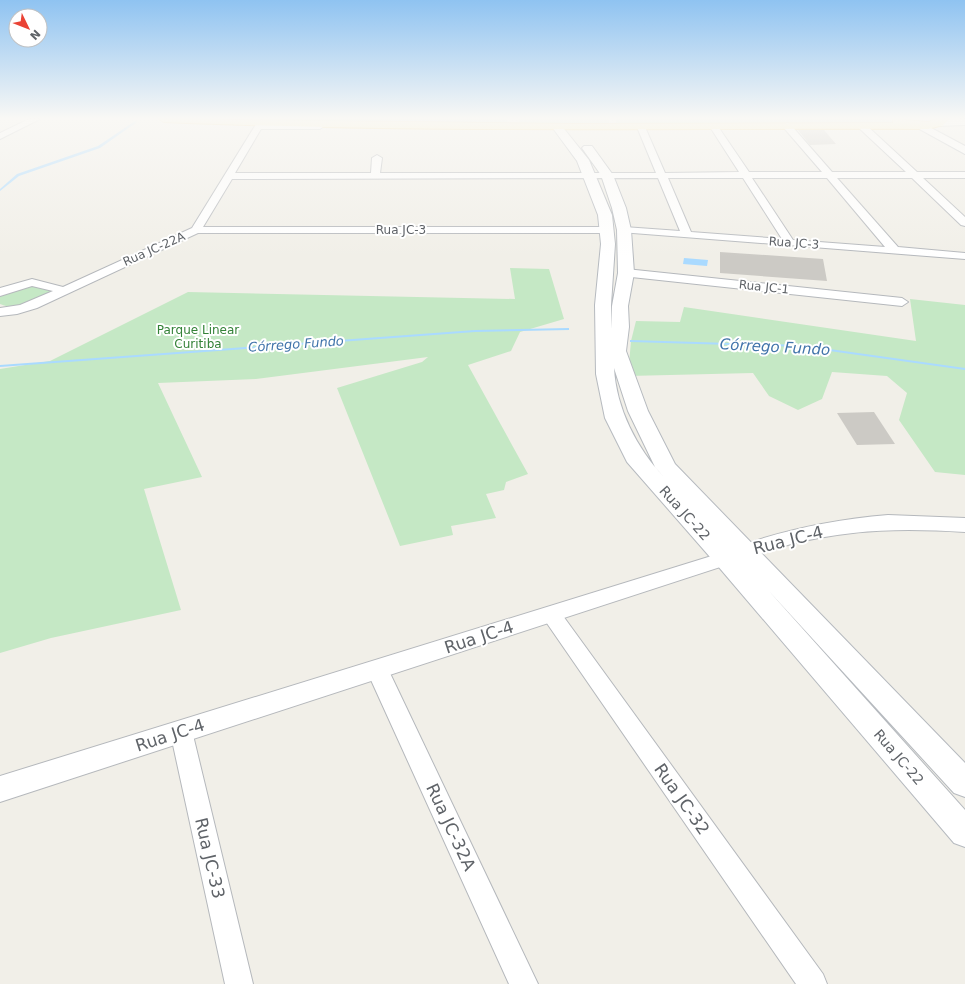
<svg xmlns="http://www.w3.org/2000/svg" width="965" height="984" viewBox="0 0 965 984" font-family="'DejaVu Sans',sans-serif">
	<style>
		.green { fill: #c5e8c5 }
		.water { fill: #aadaff }
		.lines { fill: none; stroke-linecap: round; stroke-linejoin: round }
		.stream { fill: #aadaff; fill-rule: evenodd }
		.building { fill: #cccac5 }
		.minor-casing { stroke: #b5b8bc; stroke-width: 2 }
		.tertiary-casing { stroke: #b5b8bc; stroke-width: 2 }
		.secondary-casing { stroke: #b6babf; stroke-width: 2 }
		.primary-casing { stroke: #f2c960; stroke-width: 2 }
		.minor { fill: #fff; fill-rule: evenodd }
		.tertiary { fill: #fff; fill-rule: evenodd }
		.secondary { fill: #fff; fill-rule: evenodd }
		.primary { fill: #fff2af; fill-rule: evenodd }
		.labels { text-anchor: middle; dominant-baseline: central; stroke-width: 4; stroke-linejoin: round; paint-order: stroke }
		.far-street-label { font-size: 12px; fill: #5f6368; stroke: #fff }
		.far-park-label { font-size: 12px; fill: #348238; stroke: #fff }
		.far-water-label { font-size: 13px; font-style: italic; fill: #4174aa; stroke: #fff }
		.street-label { font-size: 14px; fill: #5f6368; stroke: #fff }
		.water-label { font-size: 15px; font-style: italic; fill: #4174aa; stroke: #fff }
		.near-street-label { font-size: 17px; fill: #5f6368; stroke: #fff }
	</style>
	<rect width="100%" height="100%" fill="#f1efe8"/>
	<path class="green" d="M219,119H506L507,123L283,122Z
		M519,119H608L609,123L525,124L520,123Z
		M616,119H886L904,124L614,126L616,123Z
		M510,268L549,269L564,319L520,332L511,351L468,365L528,474L506,482L504,490L486,494L496,518L451,526L453,535L400,546L337,388L422,362L428,357L256,379L158,383L202,477L144,489L181,610L51,638L0,653V369L50,361L188,292L515,299Z
		M34,284L51,289L53,293C36,301 19,312 0,304V296L24,286Z
		M910,299L965,305V475L935,472L899,420L907,393L887,376L832,372L822,399L798,410L769,396L753,373L628,376L631,341L636,321L680,322L684,307L916,341Z"/>
	<path class="water" d="M684,258L708,260L707,266L683,264Z"/>
	<g class="lines">
		<path class="stream" d="M135,121L137,122L100,148L19,176L0,191V189L17,174L98,146Z
			M568,328H569V330L475,332L0,367V365L475,330Z
			M630,340L801,345L965,368V370L801,347L631,342H630Z"/>
	</g>
	<path class="building" d="M798,130H824L836,144L810,145Z
		M720,252L823,259L827,281L720,273Z
		M874,412L895,444L857,445L837,413Z"/>
	<g class="lines">
		<defs>
			<path id="minor" d="M29,119H40L0,139V133Z
				M258,121H264V124L320,123L324,126L320,129H261L235,173H371L372,158L377,155L382,158L380,173H656L637,127L641,124L645,127L665,173L739,172L710,127L714,124L717,125L749,172H822L784,128L783,126L787,123L790,124L832,172H906L859,128L858,126L862,123L865,124L917,172H965V178H923L965,217V226L961,225L912,178H837L898,247L965,253V259L620,232L619,230L624,227L680,231L658,178L232,179L203,227H605L610,230L605,233H198L37,308L17,314L0,316V308L20,305L53,291L32,286L0,296V288L32,279L63,287L192,228ZM668,178H743L782,239L691,232ZM752,178H827L885,247L793,240Z
				M626,269L902,298L908,302L902,306L622,276L620,273L622,270Z
				M551,607L558,609L823,974L827,984H796L544,619L541,614L544,609Z
				M377,661L384,663L388,669L538,984H509L366,669L370,663Z
				M181,722L189,725L192,731L253,984H225L170,731L173,725Z"/>
			<path id="tertiary" d="M888,515L965,518V532C903,528 856,529 794,543L0,802V776L718,554C773,532 829,520 888,515Z"/>
			<path id="secondary" d="M965,119V125L936,126L931,123L936,120Z
				M918,121L965,146V154L914,126L913,124Z
				M557,124L561,125L589,160L612,215L615,244L611,305L612,329V306L618,273L617,230L612,208L601,175L582,148L584,146H592L613,175L626,208L631,230L634,273L628,306L629,327L626,351L648,411L675,464L965,763V797L954,793L768,590L965,810V847L954,843L717,565L627,462L605,418L596,374L595,305L601,244L598,215L577,161L552,127ZM614,368L628,411L655,467L664,477C637,449 616,408 614,368Z"/>
			<path id="primary" d="M159,119L573,124L893,123V119L928,122L937,119H949L943,125L928,129C673,128 418,133 164,122Z"/>
		</defs>
		<use href="#minor" class="minor-casing"/>
		<use href="#tertiary" class="tertiary-casing"/>
		<use href="#secondary" class="secondary-casing"/>
		<use href="#primary" class="primary-casing"/>
		<use href="#minor" class="minor"/>
		<use href="#tertiary" class="tertiary"/>
		<use href="#secondary" class="secondary"/>
		<use href="#primary" class="primary"/>
	</g>
	<linearGradient id="sky" x2="0" y2="1"><stop stop-color="#8fc3f1"/><stop offset="0.46" stop-color="#f9f8f5"/><stop offset="1" stop-color="#f9f8f5" stop-opacity="0"/></linearGradient>
	<rect width="965" height="257" fill="url(#sky)"/>
	<g class="labels">
		<g class="far-street-label">
			<text x="401" y="230">Rua JC-3</text>
			<text transform="translate(794 243) rotate(4)">Rua JC-3</text>
			<text transform="translate(154 249) rotate(-24)">Rua JC-22A</text>
			<text transform="translate(764 287) rotate(6)">Rua JC-1</text>
		</g>
		<g class="far-park-label">
			<text x="198" y="330">Parque Linear<tspan x="198" dy="14">Curitiba</tspan></text>
		</g>
		<g class="far-water-label">
			<text transform="translate(296 344) rotate(-4)">Córrego Fundo</text>
		</g>
		<g class="street-label">
			<text transform="translate(685 513) rotate(48)">Rua JC-22</text>
			<text transform="translate(899 757) rotate(49)">Rua JC-22</text>
		</g>
		<g class="water-label">
			<text transform="translate(775 347) rotate(3)">Córrego Fundo</text>
		</g>
		<g class="near-street-label">
			<text transform="translate(788 540) rotate(-14)">Rua JC-4</text>
			<text transform="translate(479 637) rotate(-18)">Rua JC-4</text>
			<text transform="translate(170 735) rotate(-18)">Rua JC-4</text>
			<text transform="translate(682 799) rotate(55)">Rua JC-32</text>
			<text transform="translate(451 827) rotate(65)">Rua JC-32A</text>
			<text transform="translate(210 858) rotate(77)">Rua JC-33</text>
		</g>
	</g>
	<g transform="translate(28 28) rotate(133)"><circle r="19" fill="#ffffff" stroke="#bfc1c3"/>
	<path d="M0-3L7 15L0 10L-7 15Z" fill="#ea4335"/>
	<text y="-6" font-size="11" font-weight="bold" text-anchor="middle" fill="#5f6368">N</text>
	</g>
</svg>
